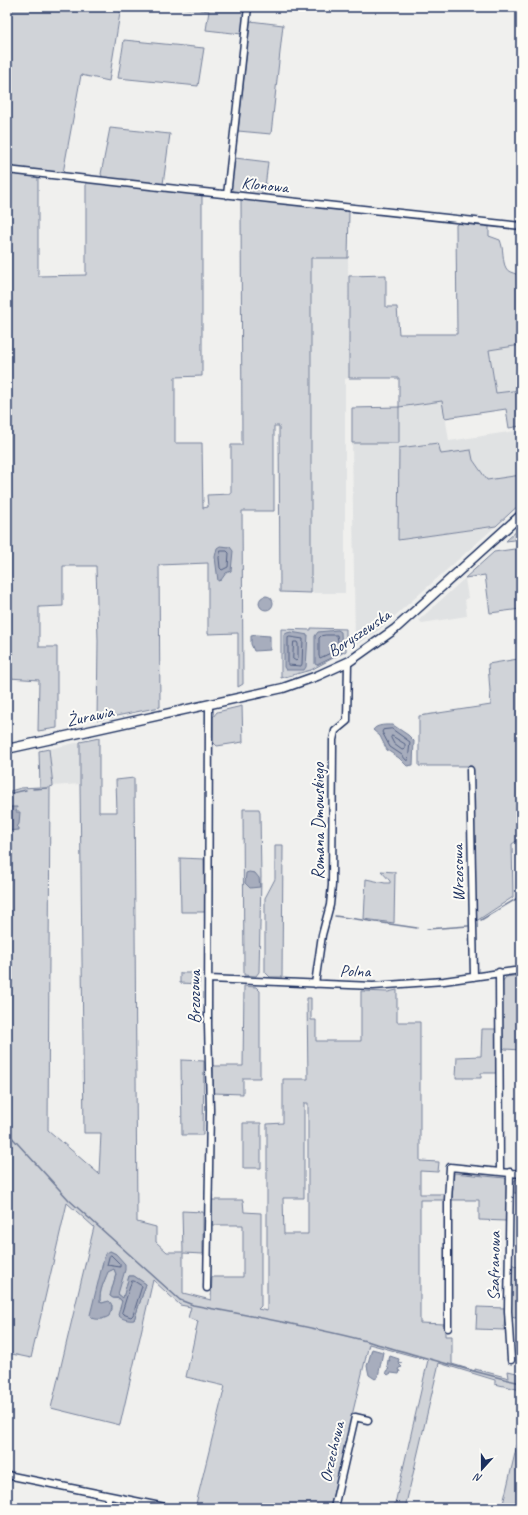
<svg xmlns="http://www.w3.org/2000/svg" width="528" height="1515" viewBox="0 0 528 1515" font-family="Caveat,sans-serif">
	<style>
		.built { fill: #e0e2e3 }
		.green { fill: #d0d3d8; stroke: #76819b; fill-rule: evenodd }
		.water { fill: #a7adbd; stroke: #6f7b97 }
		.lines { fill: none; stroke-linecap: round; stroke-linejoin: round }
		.shore { stroke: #536184; stroke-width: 1 }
		.stream { stroke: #6f7b97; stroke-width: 1.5 }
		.minor-casing { stroke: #1b2f5e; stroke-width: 9 }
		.major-casing { stroke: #1b2f5e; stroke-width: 11 }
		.minor { stroke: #fdfcf7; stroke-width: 6 }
		.major { stroke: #fdfcf7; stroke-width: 8 }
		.labels { text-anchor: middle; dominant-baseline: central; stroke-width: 4; stroke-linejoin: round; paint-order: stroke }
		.street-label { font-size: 17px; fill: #1b2f5e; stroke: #fdfcf7 }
	</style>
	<rect width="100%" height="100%" fill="#f0f0ee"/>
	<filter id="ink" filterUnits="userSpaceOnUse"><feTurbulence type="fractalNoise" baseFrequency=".025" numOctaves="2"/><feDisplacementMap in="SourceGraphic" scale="8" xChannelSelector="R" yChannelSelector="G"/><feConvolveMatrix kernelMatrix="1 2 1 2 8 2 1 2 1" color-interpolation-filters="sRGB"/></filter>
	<g filter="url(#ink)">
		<path class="built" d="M311,258H348L349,378L345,379V593H311Z
			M521,345V390L496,393L489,350Z
			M443,401L449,441L521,430V475L487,480L473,460L399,448L398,540L496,526L379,630L355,646L352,443H398L399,407Z
			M465,578L468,598L465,599L467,616L422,623L419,620Z
			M80,742V784L53,786L49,749Z"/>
		<path class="green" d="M7,7H121L109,81L81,75L63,173L7,167Z
			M179,7H245L242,34L206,30L209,11Z
			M250,21L283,25L271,134L238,131Z
			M124,40L204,48L198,86L118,78Z
			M110,128L170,134L163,184L103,178L101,174Z
			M235,158L268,162L264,196L233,192L231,189Z
			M7,173L38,176V276L86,275V182L202,194V376L175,377V443H202L203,508L208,507L207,495L231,494V445H242L241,199L349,211L348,258H311V593L280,592L279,426H274V511H242L243,684L238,687V633L208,634V563L159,565L160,707L97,720L98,641L96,566H63V606L39,607V647H57V728L38,731L39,680L9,678L7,510Z
			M460,222L489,225V236L500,240C504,249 502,261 506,268C509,274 517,272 521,278V345L489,350L496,393L521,390V426L509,428L506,409L445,418L442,401L399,407V443H352V408L399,407V378H349V276L386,275V307H397L399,334H457L456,225Z
			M438,443L441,454L471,450L473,460L487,480L521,475V503L496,526L398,540L399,448Z
			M521,527V539L506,541Z
			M521,548V609L490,613L485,575L465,578L494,552Z
			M311,628L346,629V651L311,670L281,678V629L311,630Z
			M518,659L521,700V838L512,844L513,897L478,920L475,921L472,766H419V716L491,705L488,664Z
			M242,706L243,742L217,746L213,742V717L217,712Z
			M99,738V812H117L116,780L134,778L137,1222L156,1227V1242L167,1252H183L182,1211L203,1212V1254L183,1253V1293L211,1300L212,1277H243V1225H212V1200H243L244,1212L261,1213V1306L258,1309L267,1311V1124L283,1123V1079H308L307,998H311V1020H316V1041H361V991L388,992L397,990V1022H420V1161L439,1162L438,1172L420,1171V1194H446L445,1200H420V1323L445,1324V1336H452V1364L475,1371V1369L509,1378L508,1371L521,1374V1390L495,1384V1380L439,1363L405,1508H394L428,1360L369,1344L330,1508H195L225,1386L186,1377L198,1321L188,1318L191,1307L180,1305L153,1280L120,1425L51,1408L94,1227L67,1203L31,1358L7,1353V792L21,788L40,787L39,751L49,749L53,786L50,787L48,1130L99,1174L101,1133H84L80,784V742ZM304,1103H308V1234H284L283,1198H304ZM110,1251L116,1254L118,1294L123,1298L129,1276H134L146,1284L134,1320L120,1299L113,1298L110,1296L116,1274L114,1269L108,1271C104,1282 99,1291 100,1302L102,1303L106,1302L112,1305V1310L103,1319L92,1318Z
			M243,809H259L260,813L261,877L259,972L256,976L244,975Z
			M275,845H283L282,977H270L265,972V898L275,879Z
			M180,858L204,859L205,912H181Z
			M381,871L395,872L394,923L364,919L366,879L385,883H390V881Z
			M180,973H199V984L180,983Z
			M521,975V1050L505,1049L503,1048L502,982L506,977Z
			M244,986L256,987L260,991V1078H243V1094L213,1093V1066H243Z
			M482,1029H497L498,1073H481V1078H456L457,1057L481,1056Z
			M181,1060L204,1061L203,1135H182Z
			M243,1123H261V1168H243Z
			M454,1173L505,1178L507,1180L506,1221L479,1220V1200H452Z
			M517,1179H521V1193H514V1181Z
			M512,1264L515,1266H521V1317L514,1318L511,1315Z
			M477,1307L505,1308L504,1330L476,1329Z
			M521,1428V1508H502Z"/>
		<path class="water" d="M220,546L230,547L233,551L231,571L226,573L221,580L218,581L215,557L217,548Z
			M259 603a7 7 0 1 1 14 0a7 7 0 1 1-14 0Z
			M338,630L341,632L342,653L317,665L315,664V636L318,632Z
			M291,632L308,635L306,667L304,670H286L284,667V635L287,633Z
			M256,635L270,636V650L254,651L251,644V636Z
			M393,725L408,735L414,741L413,765L407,766L399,758L387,750L380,736L373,730C377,724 387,725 393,725Z
			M7,807H17L16,812H20L19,824L17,827L19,828V830L7,831Z
			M249,872L255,873L259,878L260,887L250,888L245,883L246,873Z
			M110,1251L116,1254L125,1264V1270L118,1294L123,1298L129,1276H134L146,1284L134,1320C129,1321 121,1319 118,1315L122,1301L119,1298H113L110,1296L116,1274L114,1269L108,1272C104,1282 99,1291 100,1302L102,1303L109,1301C114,1305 111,1310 109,1316C104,1319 96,1321 91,1317L90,1315L105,1254Z
			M372,1349L383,1352L378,1377L375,1379L369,1375L367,1366Z
			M390,1356L399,1359L398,1362L402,1363L399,1364L402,1367L399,1368L398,1370L400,1371L399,1374L391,1373L388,1375L386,1373V1371L389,1369L387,1367L388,1360L390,1361L389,1359Z"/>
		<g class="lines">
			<path class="shore" d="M221,551H227L229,553L228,567L222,570L220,568L219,558Z
				M326,635H337L339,649L320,658L319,656V638L321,636Z
				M290,637L303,639L302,664L301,666L288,665V638Z
				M294,642H297L298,644V659L296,661L293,659Z
				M392,729L410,742L408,761L406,760L402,755L390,747L382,732L383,730Z
				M392,736L405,744V749L402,750L394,744L391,738Z
				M111,1255L120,1264V1267L107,1265L109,1257Z
				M132,1281H134L142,1286L133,1315L131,1317L123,1314L122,1313Z"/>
			<path class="stream" d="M33,789L47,788
				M7,794L26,790
				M335,916L417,928
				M481,920L521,896
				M427,929L468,926
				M7,1132L69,1200L180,1300L193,1305C251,1316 309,1326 366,1341C417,1355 469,1371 521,1383"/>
			<defs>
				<path id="minor" d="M7,170L204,192L521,226
					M227,195L248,7
					M470,770L474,977
					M499,972L500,1171
					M209,979L373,986L444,981L521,970
					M315,984L322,935L330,905L332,885L333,740L335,731L347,721L348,662
					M510,1172L508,1311L511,1360
					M207,1288L210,1110L208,1024L209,706
					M448,1328V1200L450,1167L521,1174
					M7,1475L170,1508
					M106,1508L109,1496
					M334,1508L355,1417L368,1420"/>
				<path id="major" d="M7,749L283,688L317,676L350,661L395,629L521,515"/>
			</defs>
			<use href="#minor" class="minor-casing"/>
			<use href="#major" class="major-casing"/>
			<use href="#minor" class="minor"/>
			<use href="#major" class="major"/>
		</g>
	</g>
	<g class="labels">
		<g class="street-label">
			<text transform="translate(265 185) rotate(6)">Klonowa</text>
			<text transform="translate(359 633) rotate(-34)">Boryszewska</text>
			<text transform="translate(90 716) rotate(-12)">Żurawia</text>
			<text transform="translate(318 821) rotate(-90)">Romana Dmowskiego</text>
			<text transform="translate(458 873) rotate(-91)">Wrzosowa</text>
			<text transform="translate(355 971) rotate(1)">Polna</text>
			<text transform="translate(194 997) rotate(-90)">Brzozowa</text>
			<text transform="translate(494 1266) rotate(-89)">Szafranowa</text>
			<text transform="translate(332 1452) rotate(-77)">Orzechowa</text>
		</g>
	</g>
	<rect width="528" height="1515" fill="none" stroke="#fdfcf7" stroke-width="24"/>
	<rect x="12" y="12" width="504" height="1491" fill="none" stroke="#1b2f5e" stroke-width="1.5" filter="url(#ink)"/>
	<g transform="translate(482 1469) rotate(201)" stroke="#fdfcf7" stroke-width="3" paint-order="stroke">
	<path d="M0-3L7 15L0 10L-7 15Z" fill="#1b2f5e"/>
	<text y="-6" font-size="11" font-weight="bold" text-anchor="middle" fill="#1b2f5e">N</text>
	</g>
</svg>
